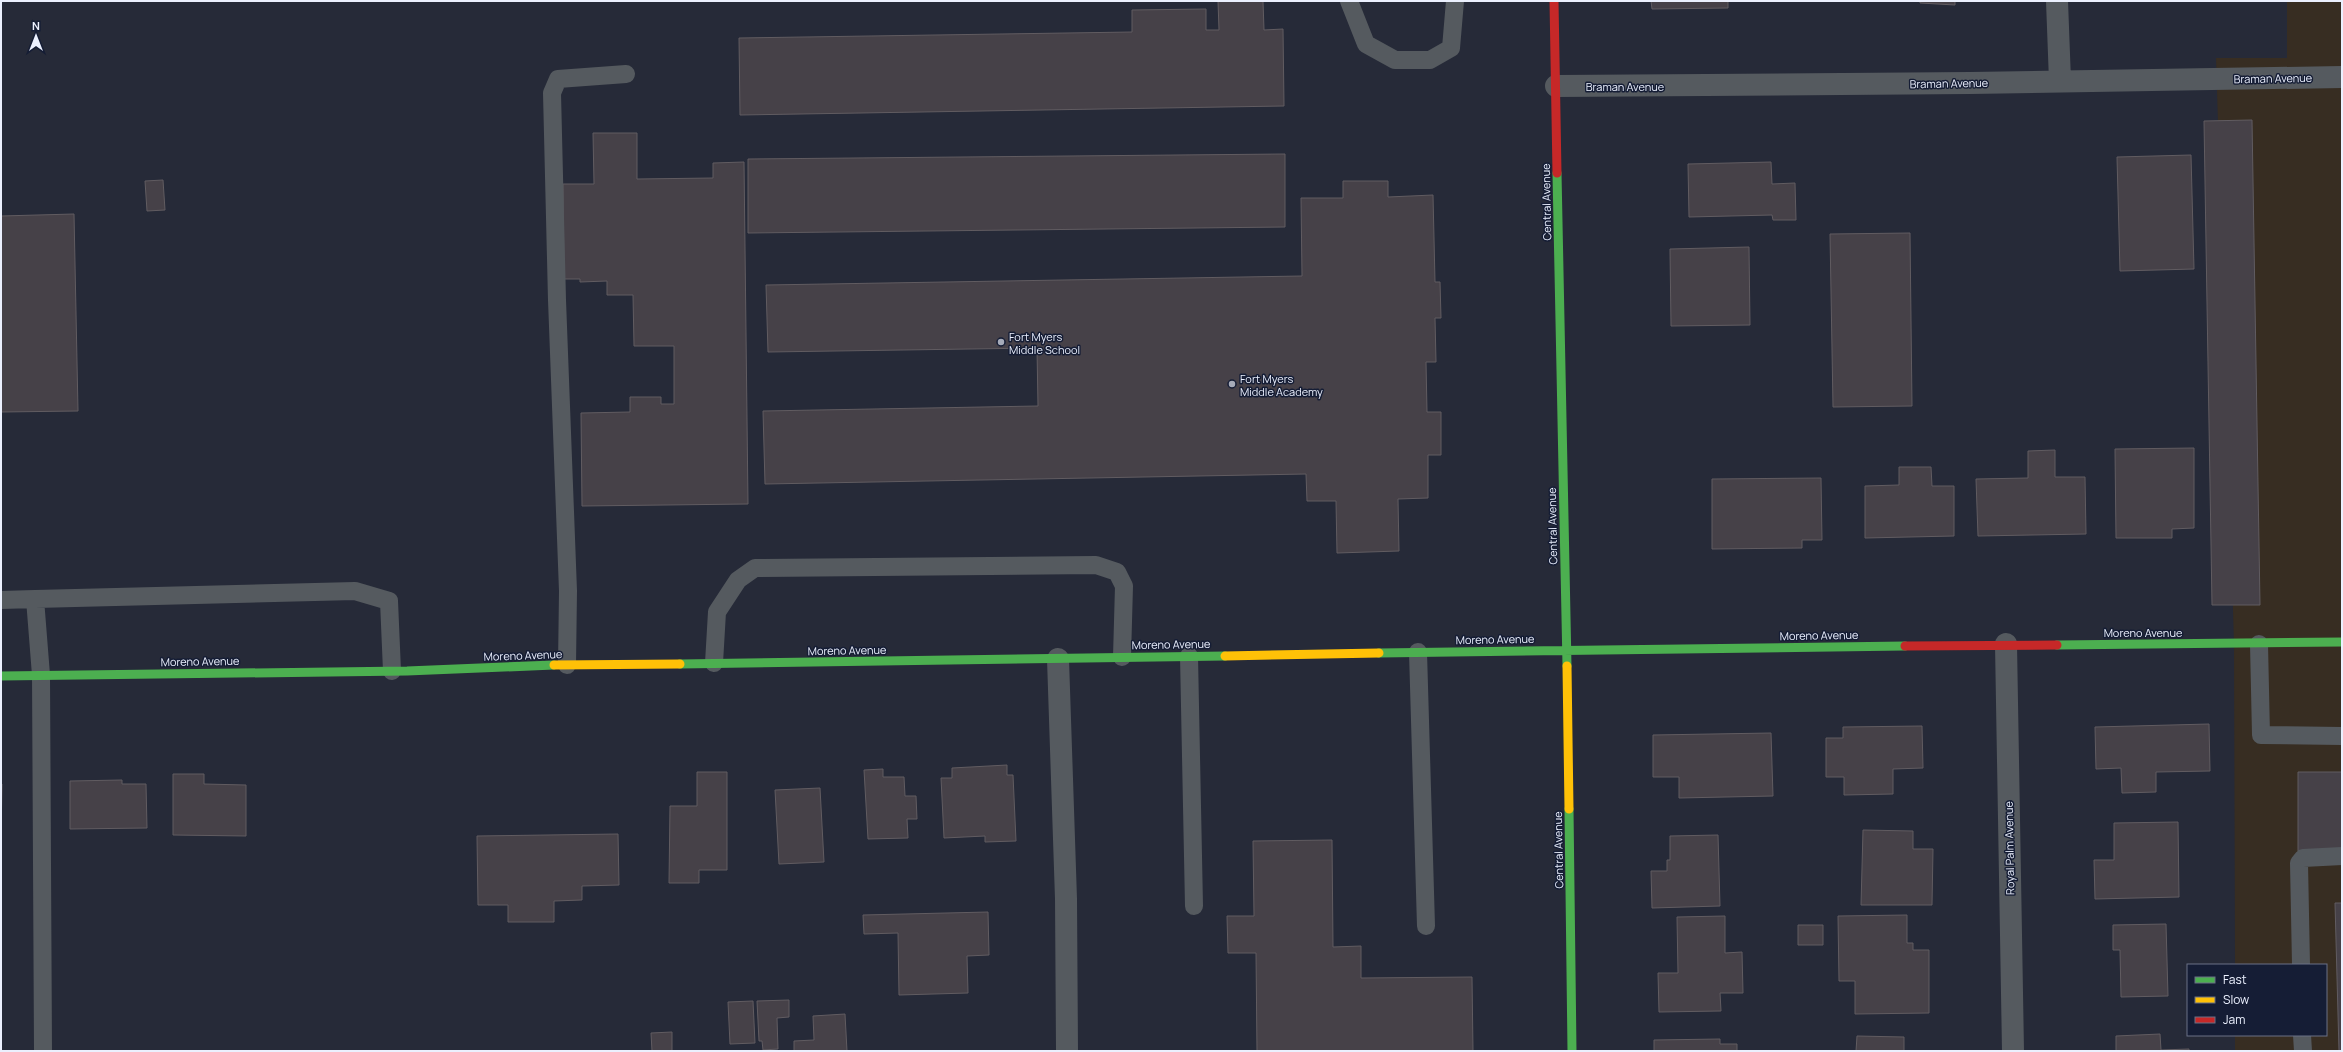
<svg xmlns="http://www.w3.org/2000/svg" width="2343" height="1052" viewBox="0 0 2343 1052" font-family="Manrope,sans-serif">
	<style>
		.commercial { fill: #372d22 }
		.building { fill: #464148; stroke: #615c61 }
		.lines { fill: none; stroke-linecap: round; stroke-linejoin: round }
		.lane { stroke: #555a5f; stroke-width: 18 }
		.street { stroke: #555a5f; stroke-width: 22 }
		.fast { stroke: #4caf50; stroke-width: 9 }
		.slow { stroke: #ffc107; stroke-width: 9 }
		.jam { stroke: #c62828; stroke-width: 9 }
		.poi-dot { fill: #a6abb9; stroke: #151d35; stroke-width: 1.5 }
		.labels { text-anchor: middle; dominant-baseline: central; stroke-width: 3; stroke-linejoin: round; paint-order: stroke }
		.street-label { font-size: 11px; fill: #ebf0fe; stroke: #151d35 }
		.poi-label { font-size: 11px; fill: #ebf0fe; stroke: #151d35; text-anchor: start }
	</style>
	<rect width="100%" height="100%" fill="#262a38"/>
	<path class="commercial" d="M2287,1H2342V1051H2235V1035H2326V965H2235L2234,643L2216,58H2287Z"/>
	<path class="building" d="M1218,1H1263L1264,30L1283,29L1284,106L740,115L739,38L1132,32V10L1206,9V30H1219Z
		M1651,1H1728V8L1652,9Z
		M1920,1H1955V5L1920,3Z
		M2252,120L2260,605H2212L2204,121Z
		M593,133H637V179L713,178V163L744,162L748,504L582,506L581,413L630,412V397H661V404H674V346H634L633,295H607V281L580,282V279H564L563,184H594Z
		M1285,154V227L748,233V159Z
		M2191,155L2194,269L2120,271L2117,157Z
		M1771,162L1772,184L1795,183L1796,220H1773L1772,215L1689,217L1688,164Z
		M163,180L165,210L147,211L145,181Z
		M1343,181H1388V197L1433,195L1435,282H1440L1441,318H1435L1436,362H1426L1427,412H1441V455H1428V498L1398,499L1399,551L1337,553L1336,501H1307L1306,474L765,484L763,411L1038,406L1037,348L768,352L766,285L1302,276L1301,198H1343Z
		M74,214L78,411L1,412V216Z
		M1910,233L1912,406L1833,407L1830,234Z
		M1749,247L1750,325L1671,326L1670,249Z
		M2194,448V528L2172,529V538H2116L2115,449Z
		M2055,450V477H2085L2086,534L1978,536L1976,479L2028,478V451Z
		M1899,467H1931L1932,486H1954V536L1865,538V486L1899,485Z
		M1821,478L1822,540H1802V548L1712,549V479Z
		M2209,724L2210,771L2156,772V792L2122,793L2121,768L2096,769L2095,727Z
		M1922,726L1923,768L1893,769V794L1844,795V777H1826V738H1843V727Z
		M1771,733L1773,796L1679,798V777H1653V735Z
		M1007,765V775H1013L1016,841L985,842V836L944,838L941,778H952V768Z
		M883,769V777H904L905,796H916L917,819H907L908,838L868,839L864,770Z
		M697,772H727V870H699V883H669L670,806H697Z
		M2298,772H2342V850L2298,851Z
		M173,774H204V784L246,785V836L173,835Z
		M122,780V784H146L147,828L70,829V781Z
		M1,784H2L1,836Z
		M820,788L824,862L779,864L775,790Z
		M2178,822L2179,897L2095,899L2094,860H2114V823Z
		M1863,830L1913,831V849H1933L1932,905H1861Z
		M618,834L619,885L582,886V900L554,901V922H508V905H478L477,836Z
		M1718,835L1720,906L1652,908L1651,871H1667V860H1670V836Z
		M1332,840L1333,947L1361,946V978L1472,977L1473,1051H1257L1256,953H1228L1227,916H1254L1253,841Z
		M2335,903H2342V1051H2339Z
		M988,912L989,955L967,956L968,993L899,995L898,933L864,934L863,915Z
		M1907,915V943H1913V950H1929V1013L1855,1014V981H1839L1838,916Z
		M1725,916V953L1742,952L1743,993H1720L1721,1011L1659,1012L1658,973H1678L1677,917Z
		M2166,924L2168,996L2121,997L2120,950H2113V925Z
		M1798,925H1823V945H1798Z
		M789,1000V1017L777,1018L778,1049L763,1050L762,1041H759L757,1001Z
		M753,1001L755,1043L730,1044L728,1002Z
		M845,1014L847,1051H794V1041L814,1040L813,1016Z
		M672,1032V1051H652L651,1033Z
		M2160,1034L2161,1050L2189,1049V1051H2116V1036Z
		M1857,1036L1904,1037V1051H1856Z
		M1720,1039V1044H1737V1051H1654V1040Z"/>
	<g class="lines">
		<path class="lane" d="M1349,1L1366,44L1395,60H1430L1451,48L1455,1
			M35,599L355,591L389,601L392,671
			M1,600L35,599L41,675L43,1051
			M2259,644L2261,735L2342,736
			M1418,652L1426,926
			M1189,656L1194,906
			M714,663L717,612L738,580L755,568L1096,565L1117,572L1124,586L1122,657
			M567,665L568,591L557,300L552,93L558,79L626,74
			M2301,965L2299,863L2303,858L2342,856
			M2302,1035L2303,1051"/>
		<path class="street" d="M2057,1L2060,81
			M1556,86L1970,83L2342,77
			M2006,644L2013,1051
			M1058,659L1066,899L1067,1051"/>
		<path class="fast" d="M1557,173L1567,666
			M2057,645L2342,642
			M1379,653L1905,646
			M680,664L1225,656
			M1,676L407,671L554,665
			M1569,809L1572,1051"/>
		<path class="slow" d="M1225,656L1379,653
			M554,665L680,664
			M1567,666L1569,809"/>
		<path class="jam" d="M1554,1L1557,173
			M1905,646L2057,645"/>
	</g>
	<g class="poi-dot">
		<circle cx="1001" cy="342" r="4"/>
		<circle cx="1232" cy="384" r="4"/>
	</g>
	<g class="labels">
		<g class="street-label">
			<text transform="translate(2273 78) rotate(-1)">Braman Avenue</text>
			<text transform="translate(1949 83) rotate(-1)">Braman Avenue</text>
			<text x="1625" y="86">Braman Avenue</text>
			<text transform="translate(1546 202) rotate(-91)">Central Avenue</text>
			<text transform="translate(1552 526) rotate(-91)">Central Avenue</text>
			<text x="2143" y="632">Moreno Avenue</text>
			<text transform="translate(1819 635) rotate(-1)">Moreno Avenue</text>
			<text transform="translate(1495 639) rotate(-1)">Moreno Avenue</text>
			<text transform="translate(1171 644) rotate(-1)">Moreno Avenue</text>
			<text transform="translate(847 650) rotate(-1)">Moreno Avenue</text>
			<text transform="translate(523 655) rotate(-2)">Moreno Avenue</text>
			<text transform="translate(200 661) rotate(-1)">Moreno Avenue</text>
			<text transform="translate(2009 848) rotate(-91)">Royal Palm Avenue</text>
			<text transform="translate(1558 850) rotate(-91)">Central Avenue</text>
		</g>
		<g class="poi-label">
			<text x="1009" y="336">Fort Myers<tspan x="1009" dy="13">Middle School</tspan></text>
			<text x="1240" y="378">Fort Myers<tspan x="1240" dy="13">Middle Academy</tspan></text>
		</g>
	</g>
	<rect width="2343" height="1052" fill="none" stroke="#ebf0fe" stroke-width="4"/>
	<rect x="2187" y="964" width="140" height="72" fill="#151d35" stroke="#6b7185"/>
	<rect x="2195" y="977" width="20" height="6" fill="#4caf50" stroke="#6b7185"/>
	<text x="2223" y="984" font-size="12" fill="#ebf0fe">Fast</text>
	<rect x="2195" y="997" width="20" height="6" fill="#ffc107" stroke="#6b7185"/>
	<text x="2223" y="1004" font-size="12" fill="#ebf0fe">Slow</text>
	<rect x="2195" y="1017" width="20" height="6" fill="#c62828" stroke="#6b7185"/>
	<text x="2223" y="1024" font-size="12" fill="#ebf0fe">Jam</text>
	<g transform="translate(36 36)" stroke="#151d35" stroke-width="3" paint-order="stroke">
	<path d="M0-3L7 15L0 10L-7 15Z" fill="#ebf0fe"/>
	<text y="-6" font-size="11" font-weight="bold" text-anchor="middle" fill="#ebf0fe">N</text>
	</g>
</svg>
